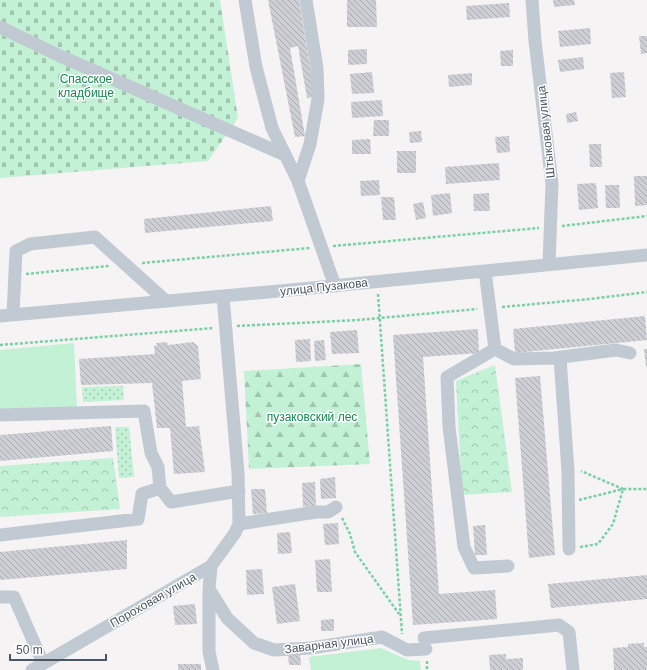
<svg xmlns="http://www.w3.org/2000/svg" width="647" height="670" viewBox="0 0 647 670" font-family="Arial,sans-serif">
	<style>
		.grass { fill: #c3f1d5 }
		.forest { fill: url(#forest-firs) }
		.cemetery { fill: url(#cemetery-stones) }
		.park { fill: url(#park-crowns) }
		.garden { fill: url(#garden-dots) }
		.building { fill: url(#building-back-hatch) }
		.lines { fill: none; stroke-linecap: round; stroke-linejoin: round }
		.path { stroke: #7ad0a6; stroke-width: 2.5; stroke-dasharray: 3 2; stroke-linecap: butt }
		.minor { stroke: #c1cad2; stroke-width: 13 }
		.labels { text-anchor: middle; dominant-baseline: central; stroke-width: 3; stroke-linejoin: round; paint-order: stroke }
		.park-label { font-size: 12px; fill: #17864f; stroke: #fff }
		.street-label { font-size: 12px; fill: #4a5661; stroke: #fff }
	</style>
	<defs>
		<pattern id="forest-firs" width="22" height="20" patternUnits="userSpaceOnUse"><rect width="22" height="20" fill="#c3f1d5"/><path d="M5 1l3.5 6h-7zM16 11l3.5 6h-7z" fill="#a0c6b0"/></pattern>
		<pattern id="cemetery-stones" width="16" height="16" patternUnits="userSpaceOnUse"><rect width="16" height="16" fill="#c3f1d5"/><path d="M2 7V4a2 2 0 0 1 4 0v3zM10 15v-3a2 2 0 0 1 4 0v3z" fill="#a0c6b0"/></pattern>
		<pattern id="park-crowns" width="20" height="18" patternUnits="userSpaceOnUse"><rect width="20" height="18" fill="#c3f1d5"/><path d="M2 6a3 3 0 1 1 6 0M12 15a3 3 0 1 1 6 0" fill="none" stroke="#a0c6b0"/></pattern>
		<pattern id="garden-dots" width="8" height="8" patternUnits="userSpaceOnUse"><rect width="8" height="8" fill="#c3f1d5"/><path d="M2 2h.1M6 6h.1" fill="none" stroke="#a0c6b0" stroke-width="1.8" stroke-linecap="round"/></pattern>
		<pattern id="building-back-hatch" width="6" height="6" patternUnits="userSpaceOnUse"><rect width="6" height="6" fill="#cdcfd5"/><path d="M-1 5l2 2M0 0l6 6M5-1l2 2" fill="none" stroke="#a8abb0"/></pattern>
	</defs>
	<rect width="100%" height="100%" fill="#f5f3f3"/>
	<path class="grass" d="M74,343L77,408L0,409V350Z
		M381,648L408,660L420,661L421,670H311L309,657Z"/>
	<path class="forest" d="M361,364L370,464L249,469L244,371Z"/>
	<path class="cemetery" d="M0,0H220L238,118L208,161L0,178Z"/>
	<path class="park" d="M495,365L512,492L462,495L456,381Z
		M113,458L120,509L0,517V466Z"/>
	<path class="garden" d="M123,386L124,400L83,402L82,387Z
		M115,427H129L134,477L119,478Z"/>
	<path class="building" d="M268,0H299L315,97L307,98L298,46L290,48L305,136L295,137Z
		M347,0H376L377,27H347Z
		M553,0H574L575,5L554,7Z
		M509,3L510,17L467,20L466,6Z
		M590,28L591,44L560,47L558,31Z
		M639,36H647V53L641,54Z
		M367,49V64L348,65V50Z
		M513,50V66H501L500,51Z
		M583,57L584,69L560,72L558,60Z
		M372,72L374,93L352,94L350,74Z
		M624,72L626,97L612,98L610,73Z
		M472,73V85L449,87L448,75Z
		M382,100L383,116L352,118L351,102Z
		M576,112L578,121L567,123L566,114Z
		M374,120H389V136H373Z
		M421,131L422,142L410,143L409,132Z
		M509,136L510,152L497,153L495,137Z
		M370,139L371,154H352V140Z
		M589,144H601L602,167H590Z
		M397,151H416V173H397Z
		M499,163L500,180L446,184L445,167Z
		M634,176H647V205L635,206Z
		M379,180L380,195L361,196L360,181Z
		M596,183L598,208L579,210L577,184Z
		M605,185H619L620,208H606Z
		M450,193L452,213L433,216L431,195Z
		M489,193L490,211H474L473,194Z
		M381,197H394L396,220H383Z
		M423,202L426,218L416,220L413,204Z
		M271,206L273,221L145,233L144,219Z
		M645,316L647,340L515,353L513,329Z
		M478,329L479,353L423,357L439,594L495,590L497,619L413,625L393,335Z
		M357,330L359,353L332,354L330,332Z
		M310,339L311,361L296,362L295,340Z
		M324,340L326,360L315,361L314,341Z
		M167,342L168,345L193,342L198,346L201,379L182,381L186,427L199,426L205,472L174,474L170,428H157L152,383L81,385L79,359L155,354L154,346H157L156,343Z
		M644,349H647V366L646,367Z
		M540,376L555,555L529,558L515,378Z
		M111,426L113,451L0,461V435Z
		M335,477L336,498L321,499L320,479Z
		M315,482L316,506L303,507L302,483Z
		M251,489H265L267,513L253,514Z
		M338,523L339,544L325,545L323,524Z
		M485,525L487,555H475L473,526Z
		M290,532L292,553L278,554L277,533Z
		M127,540V569L0,580V552Z
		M330,559L332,592H317L315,560Z
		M262,569L264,594L247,595L246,570Z
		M647,575V599L551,608L548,584Z
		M295,584L300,621L277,624L272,587Z
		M195,604L197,624L175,625L173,606Z
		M334,619V631H321V620Z
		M644,643V647H647V670H614L613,648L628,647V644Z
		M300,653L301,665H289L288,654Z
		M506,654V659L523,658V670H490L489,655Z
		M178,664H201V670H178Z"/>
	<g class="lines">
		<path class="path" d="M562,226L647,216
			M333,246L539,228
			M142,263L310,248
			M26,274L109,266
			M378,294L402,634
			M502,307L590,299L647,292
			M237,326L358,320L477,309
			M0,345L214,328
			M579,500L623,489L581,471
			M342,518L350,534L355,552L399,614
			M580,547L598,544L613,524L623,489H647
			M427,661V670"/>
		<path class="minor" d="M245,0L256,67L272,128L298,181
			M306,0L317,68L318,99L310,144L298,181L335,286
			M532,0L535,41L552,184L549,264
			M0,27L60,56L285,155
			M485,271L495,349L447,377L449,427L464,547L474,568L508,566
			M13,314L16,251L30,244L95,237L166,301
			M0,316L301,289L647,255
			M495,349L514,359L554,358L616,350L630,353
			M560,358L568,471L569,549
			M0,415L144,411L151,453L158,467L160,488L171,502L239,491
			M239,524L316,512H328L336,507
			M0,535L138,519L142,494L160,488
			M209,589L227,618L254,643L274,650L311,648L382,637L407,650L426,649
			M0,597H14L43,663
			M424,638L559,625L569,632L573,670
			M32,670L211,566
			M213,670L209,652V589L211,566L235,533L239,524L238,473L223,296"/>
	</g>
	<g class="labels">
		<g class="park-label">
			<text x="86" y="79">Спасское<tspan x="86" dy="14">кладбище</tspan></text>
			<text x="312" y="417">пузаковский лес</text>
		</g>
		<g class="street-label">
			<text transform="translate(546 132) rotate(-96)">Штыковая улица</text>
			<text transform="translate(324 287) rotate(-6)">улица Пузакова</text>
			<text transform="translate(153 600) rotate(-30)">Пороховая улица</text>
			<text transform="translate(329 644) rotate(-7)">Заварная улица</text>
		</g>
	</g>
	<path d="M10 654v6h96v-6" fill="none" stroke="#4a5661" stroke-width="2"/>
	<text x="16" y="654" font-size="12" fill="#4a5661" stroke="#ffffff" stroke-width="3" paint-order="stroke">50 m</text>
</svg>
